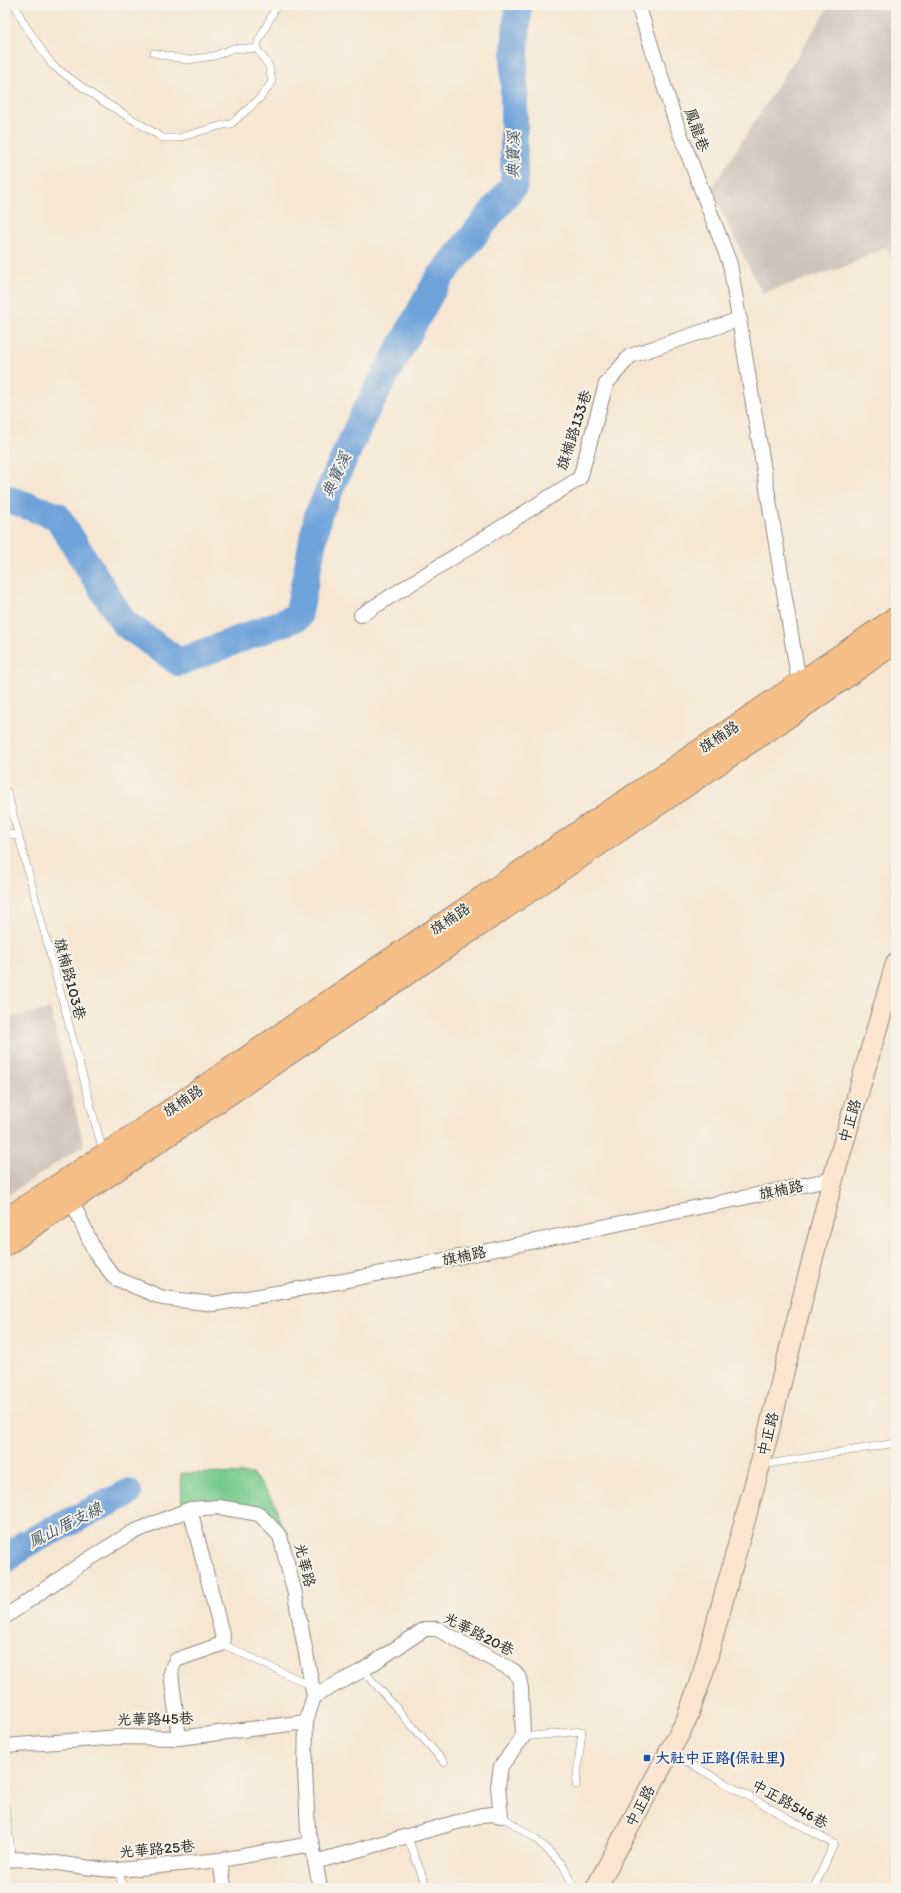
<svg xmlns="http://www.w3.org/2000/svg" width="901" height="1893" viewBox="0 0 901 1893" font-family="Itim,'LXGW WenKai TC',sans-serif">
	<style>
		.industrial { fill: #cec1b9 }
		.green { fill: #76ca8d; stroke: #507a5c }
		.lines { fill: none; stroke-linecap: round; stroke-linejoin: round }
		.river { stroke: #6da2da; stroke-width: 28 }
		.lane-casing { stroke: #90887e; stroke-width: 8 }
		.street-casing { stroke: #90887e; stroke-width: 16 }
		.secondary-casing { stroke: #90887e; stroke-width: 22 }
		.primary-casing { stroke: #90887e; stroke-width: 24 }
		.lane { stroke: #fff; stroke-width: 7 }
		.street { stroke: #fff; stroke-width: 14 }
		.secondary { stroke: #fbe5cf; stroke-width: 20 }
		.primary { stroke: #f6be87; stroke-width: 22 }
		.transit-dot { fill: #1a4fb4; stroke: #f7f3e8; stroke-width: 1.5 }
		.labels { text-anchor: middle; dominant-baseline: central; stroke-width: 4; stroke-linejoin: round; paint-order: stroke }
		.street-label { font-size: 15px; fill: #2b2b2b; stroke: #f7f3e8 }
		.transit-label { font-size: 15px; font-weight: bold; fill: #164399; stroke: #f7f3e8; text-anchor: start }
		.water-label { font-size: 16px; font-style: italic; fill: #425568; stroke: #f7f3e8 }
	</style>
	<rect width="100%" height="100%" fill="#f7f3e8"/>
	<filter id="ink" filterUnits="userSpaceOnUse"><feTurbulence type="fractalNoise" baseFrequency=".025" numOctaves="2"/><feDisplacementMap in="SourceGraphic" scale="8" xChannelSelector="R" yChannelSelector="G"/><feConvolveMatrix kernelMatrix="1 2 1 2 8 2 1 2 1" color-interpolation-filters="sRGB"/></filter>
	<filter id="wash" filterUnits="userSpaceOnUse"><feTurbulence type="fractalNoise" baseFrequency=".012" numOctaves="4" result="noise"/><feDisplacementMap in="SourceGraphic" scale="16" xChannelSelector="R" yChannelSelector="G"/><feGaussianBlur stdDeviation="0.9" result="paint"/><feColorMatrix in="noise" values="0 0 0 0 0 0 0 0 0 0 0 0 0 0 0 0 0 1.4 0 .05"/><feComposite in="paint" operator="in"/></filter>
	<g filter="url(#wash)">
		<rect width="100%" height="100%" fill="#f6e6d2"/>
		<path class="industrial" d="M830,5H896V268L886,247L847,266L762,293L711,189Z
			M50,1009L84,1145L5,1197V1019Z"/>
		<path class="green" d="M181,1473L253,1474L275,1503L282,1529L262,1513L182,1507Z"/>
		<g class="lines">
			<path class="river" d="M5,498L57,516L124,623L179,662L298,617L318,515L365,412L437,281L514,185V69L518,5
				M5,1560L25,1544L128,1493"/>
		</g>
	</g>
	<g filter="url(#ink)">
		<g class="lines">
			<defs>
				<path id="lane" d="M15,5L23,22L52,65L96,97L163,138H178L223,125L231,124L259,99L272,82L269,66L257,49L258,42L277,5
					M154,53L187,60L214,56L234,48L257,49
					M7,792L103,1152
					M5,832L19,837
					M762,1465L896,1443
					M222,1644L312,1686
					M363,1670L444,1762
					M523,1737L582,1731L576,1785
					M671,1753L834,1844L814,1888
					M5,1806L12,1859
					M501,1816L536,1839L563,1865L574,1888
					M407,1836L427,1888
					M118,1870L123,1888"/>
				<path id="street" d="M638,5L676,123L730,264L799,683L801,689
					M361,615L580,478L606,384L630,356L740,319
					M71,1199L95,1252L115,1278L163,1298L214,1304L343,1281L833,1179
					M5,1617L81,1564L131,1533L190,1509L219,1507L259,1514L280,1536L294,1590L314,1696L306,1722L305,1769L308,1831L312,1844L320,1888
					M314,1696L363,1670L425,1629H437L514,1671L519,1678L521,1688L523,1737L501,1766L498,1787L501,1816L493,1814L482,1815L315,1862
					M179,1738L171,1673L173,1666L176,1660L222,1644L223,1638L190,1509
					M5,1746L119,1737L179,1738L306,1722
					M5,1860C41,1856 81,1870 118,1870L220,1860L312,1844
					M220,1860L224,1888"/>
				<path id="secondary" d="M596,1888L686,1721L703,1673L760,1465L833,1179L896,963"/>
				<path id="primary" d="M5,1220L124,1142L369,974L896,618
					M5,1245L808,703L896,642"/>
			</defs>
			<use href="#lane" class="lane-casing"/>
			<use href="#street" class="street-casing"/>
			<use href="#secondary" class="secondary-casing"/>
			<use href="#primary" class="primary-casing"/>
			<use href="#lane" class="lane"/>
			<use href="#street" class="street"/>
			<use href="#secondary" class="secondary"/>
			<use href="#primary" class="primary"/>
		</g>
	</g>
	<rect class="transit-dot" x="643" y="1754" width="8" height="8" rx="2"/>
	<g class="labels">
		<g class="street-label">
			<text transform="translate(697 130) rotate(70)">鳳龍巷</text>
			<text transform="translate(574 430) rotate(-72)">旗楠路133巷</text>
			<text transform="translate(719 737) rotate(-34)">旗楠路</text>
			<text transform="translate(450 919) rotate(-34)">旗楠路</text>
			<text transform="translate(70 979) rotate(75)">旗楠路103巷</text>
			<text transform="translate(183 1101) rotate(-34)">旗楠路</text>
			<text transform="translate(850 1121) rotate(-74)">中正路</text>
			<text transform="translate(781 1190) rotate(-12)">旗楠路</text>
			<text transform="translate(464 1256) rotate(-12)">旗楠路</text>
			<text transform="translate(768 1434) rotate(-76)">中正路</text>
			<text transform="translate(305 1565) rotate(76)">光華路</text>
			<text transform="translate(479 1634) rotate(27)">光華路20巷</text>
			<text transform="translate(155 1719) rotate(-1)">光華路45巷</text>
			<text transform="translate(790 1804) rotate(29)">中正路546巷</text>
			<text transform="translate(640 1806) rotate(-62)">中正路</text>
			<text transform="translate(157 1849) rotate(-5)">光華路25巷</text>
		</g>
		<g class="transit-label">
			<text x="655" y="1758">大社中正路(保社里)</text>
		</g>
		<g class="water-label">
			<text transform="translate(513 155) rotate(-89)">典寶溪</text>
			<text transform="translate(336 475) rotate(-65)">典寶溪</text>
			<text transform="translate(65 1525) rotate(-27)">鳳山厝支線</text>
		</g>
	</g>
	<rect width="901" height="1893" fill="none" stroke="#f7f3e8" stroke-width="20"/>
</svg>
